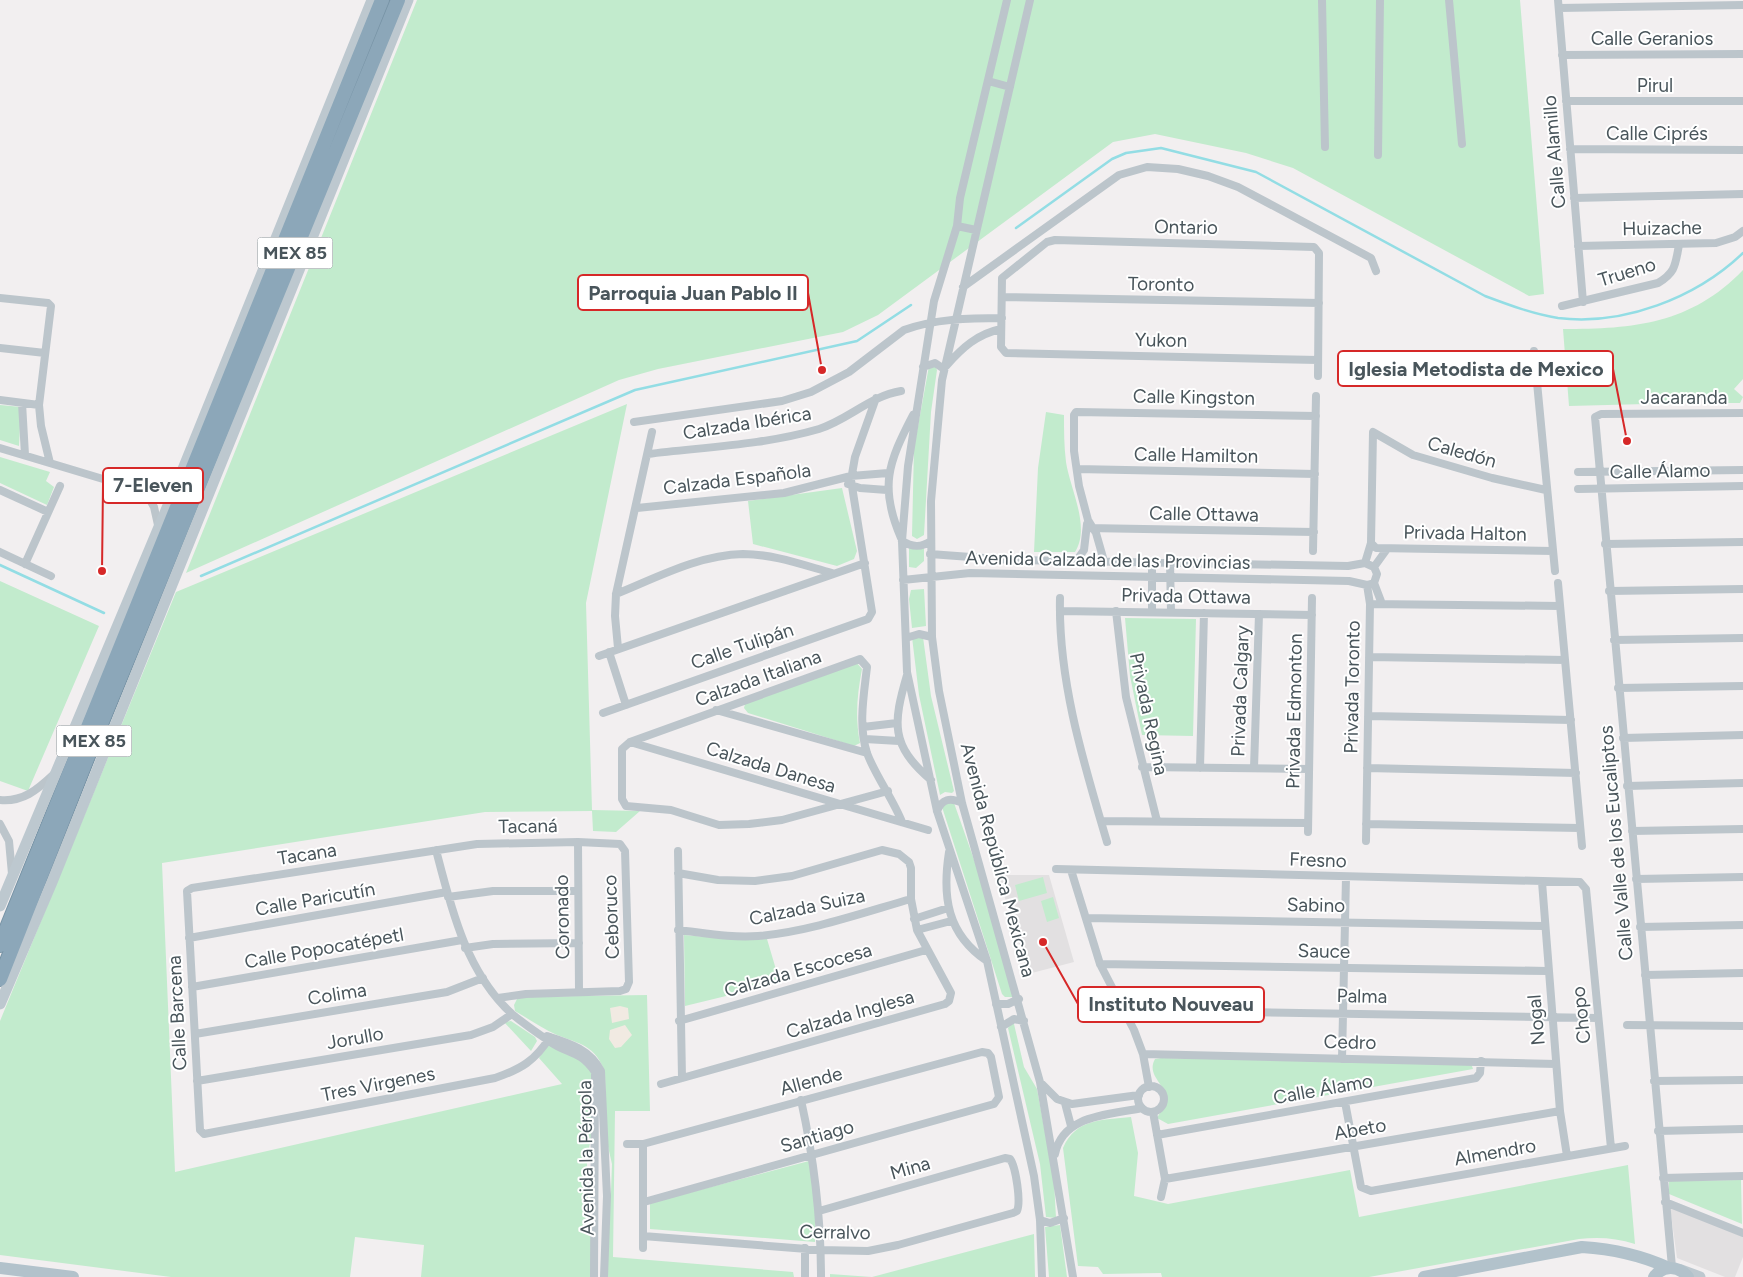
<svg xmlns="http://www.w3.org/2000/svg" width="1743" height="1277" viewBox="0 0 1743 1277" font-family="Figtree,sans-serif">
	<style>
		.education { fill: #e2e0e1 }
		.green { fill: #c2ebcd }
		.sand { fill: #f1eae2 }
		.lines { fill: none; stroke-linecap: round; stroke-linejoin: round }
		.stream { stroke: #93dde4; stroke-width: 2.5 }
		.highway-casing { stroke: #7793a5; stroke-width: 16 }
		.street { stroke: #bcc5cb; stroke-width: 8 }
		.secondary { stroke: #bdc8cf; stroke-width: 11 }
		.primary { stroke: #b2c2cb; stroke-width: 12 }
		.highway { stroke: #8ca7b9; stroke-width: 14 }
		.labels { text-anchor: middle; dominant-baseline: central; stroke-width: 4; stroke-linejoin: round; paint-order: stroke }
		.shield { fill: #fff; stroke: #80888c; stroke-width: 1 }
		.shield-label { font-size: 18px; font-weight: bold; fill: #49555b }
		.street-label { font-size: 19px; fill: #49555b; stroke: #fff }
		.leader { fill: none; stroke: #d62828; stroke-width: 2 }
		.callout-dot { fill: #d62828; stroke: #fff; stroke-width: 2 }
		.callout { fill: #fff; stroke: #d62828; stroke-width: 2 }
		.callout-label { font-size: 20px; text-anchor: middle; font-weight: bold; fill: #49555b }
	</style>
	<rect width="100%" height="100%" fill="#f2eff0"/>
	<path class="education" d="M998,875H1049L1074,962L1028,974Z
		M1670,1207L1743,1237V1257L1735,1277H1725L1677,1258Z"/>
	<path class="green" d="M417,0H1520L1544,294L1529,296L1293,168L1246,153L1155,134L1113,142L878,315L843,332L658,369L619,380L186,573Z
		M1743,270V379L1734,389L1743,397L1740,403H1719L1718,397L1685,398V403L1569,406L1563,329C1634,329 1691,324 1743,270Z
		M929,366H935L937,370L931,412L924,535L917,539L912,536L914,448Z
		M627,404L586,603L592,810L640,811L616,832L593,831L592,811L485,812L162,863L175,1172L562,1084L539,1058L547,1046H551L580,1057L592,1072V1133L587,1158V1195L592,1210L591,1277H421L424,1245L355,1237L350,1277H171L0,1255V1021L176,592Z
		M0,405L21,407L19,446L0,440Z
		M1046,412L1064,415C1064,431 1064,446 1066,462C1070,489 1091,527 1075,552H1034L1038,468Z
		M0,457L50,472L46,481L54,487L47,505L0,483Z
		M842,488L857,551L854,559L837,566L753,544L748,501Z
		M909,545L924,546V561L916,568L909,567Z
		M0,581L99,626L28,791L0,781Z
		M924,589L926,626L912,628L909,599L911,590Z
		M1125,618L1196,619L1193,736L1142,735L1130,676Z
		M912,637H923L931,696L954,791L952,793L945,792L940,795L919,695Z
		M856,662L862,669C857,695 855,717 860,743L854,746L748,713L744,708L745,704Z
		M943,803H954L984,888L1013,997H1005L1002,994L942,807Z
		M1043,877L1047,893L1019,901L1015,885Z
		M1053,897L1059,918L1047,922L1041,901Z
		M684,935L741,940L767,939L780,983L685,1006Z
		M647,995L650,1111H615L613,1257L793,1272L794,1277H605L607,1204L611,1192L612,1164L606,1138L605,1072C595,1045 580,1044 557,1035C543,1029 529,1019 515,1011L514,1005L518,997Z
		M511,1021L535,1037L537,1041L531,1051L504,1022Z
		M1012,1023L1014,1024L1024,1067L1037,1089L1054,1181L1056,1218L1046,1217L1040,1164L1008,1028Z
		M1161,1058L1471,1063L1473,1069L1168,1124L1157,1118C1159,1114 1163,1109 1165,1104C1170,1085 1145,1077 1155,1059Z
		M1131,1117L1138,1153L1134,1196L1168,1204L1350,1170L1359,1217L1628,1165L1635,1244C1616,1238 1599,1237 1579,1239L1369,1277H1162L1161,1273L1103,1274L1098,1267L1078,1266L1063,1148C1076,1118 1103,1120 1131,1117Z
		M809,1161L815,1204V1242L650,1229V1203Z
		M1741,1180L1742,1224L1669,1194V1181Z
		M1060,1225L1067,1277H1049L1045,1227Z
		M1034,1234L1035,1277H830V1274L872,1277Z"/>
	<path class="sand" d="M620,1006L628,1008L629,1019L612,1023L610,1008Z
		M625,1025L632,1035L621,1047L615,1048L609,1039L610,1030Z"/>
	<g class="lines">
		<path class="stream" d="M1016,228L1112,159L1126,153L1161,148L1256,172L1485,296C1509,305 1533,314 1558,318C1623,326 1696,298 1743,253
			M0,565L104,613
			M201,576L635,390L857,341L911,305"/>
		<defs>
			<path id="highway" d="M0,945L382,0
				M0,979L90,751L398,0"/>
		</defs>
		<use href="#highway" class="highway-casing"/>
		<path class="street" d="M1007,0L960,198L957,226L934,301L908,466L902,541L907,672L937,811L987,961L1034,1176L1040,1220L1042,1277
			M1030,0L942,380L931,501L932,637L939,691L962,803L1040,1082L1073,1277
			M1322,0L1325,147
			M1449,0L1462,144
			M1558,0L1583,302
			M1559,8L1743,5
			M1562,55L1743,54
			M988,81L1010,87
			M1566,101H1743
			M1570,149L1743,150
			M1378,155L1380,0
			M1574,198L1743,194
			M957,226L976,230
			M1578,246L1716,243L1735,237L1743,231
			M963,287L1119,175L1147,167L1178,169L1208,176L1238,187L1371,258L1376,271
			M1002,297L1319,303
			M0,298L48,303L51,306L39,405L41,426L50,463
			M1562,306L1658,283C1676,272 1675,265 1679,245
			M0,348L45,353
			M1534,351L1555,571
			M1318,360L1006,353L1001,347L1002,278L1047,242L1055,240L1314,247L1319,253L1318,376
			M946,366C962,348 977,334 1001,329
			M923,367L935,363L944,369
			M0,400L39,405
			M22,403L25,455
			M634,422L782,401L811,392L849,372L904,330C934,319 970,318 1002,318
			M0,448L113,482C136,482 155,498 177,484
			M648,454C705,447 764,445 819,429C848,420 870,396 901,391
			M1077,469L1315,474
			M1578,472L1743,470
			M113,482L122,490L149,498L154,507L158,525
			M848,484L860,488L887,490
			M1578,489L1743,486
			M0,490L48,512
			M1546,490L1492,478L1413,455L1373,432L1371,543L1376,548L1553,551
			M637,508L784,493L851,476L888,473
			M1087,528L1314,532
			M901,538C879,487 888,463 913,415
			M902,541C912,547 921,548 931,541
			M1605,544L1743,542
			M1313,551L1316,396
			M0,552L51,576
			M1077,560L1084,550L1087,524
			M1104,561L1096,533L1088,520L1079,486L1074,451V415L1076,412L1316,416
			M1152,562V612
			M1170,562L1171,612
			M1365,563L1371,543
			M25,564L60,486
			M1374,567L1387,549
			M903,580L970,573L1349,581L1367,585L1374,583L1377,574L1374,567L1365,563L1348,566L1011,560L930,554
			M1374,583L1382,604
			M1558,583L1582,846
			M1609,591L1743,589
			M616,594C656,578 698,555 743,554C773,554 803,565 832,573
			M1060,598C1058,681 1084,764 1107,842
			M1370,604L1560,606
			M1060,611L1312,615
			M1116,611L1126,697L1157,821
			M906,638L919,634L932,637
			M1614,640L1743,638
			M618,648L615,616L616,594L652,432
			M609,652L626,705
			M599,656L865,563
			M1369,657L1565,660
			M907,675C893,723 890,745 931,780
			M1618,688L1743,686
			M716,710L867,753
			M603,713L868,619L872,612L851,480L855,457L876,398
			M1368,716L1571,720
			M863,727L897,723
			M1623,738L1743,735
			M865,739L899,741
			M630,742L928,830
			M1142,767L1309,769
			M1200,768L1204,613
			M1254,768L1259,614
			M1367,768L1576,773
			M1627,786L1743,783
			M888,791L782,820L749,824L719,825L671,810L626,806L622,799V749L630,742L860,659L867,667C864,694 858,726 867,753C875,775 893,799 902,822
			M0,800C23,802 37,790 53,775
			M937,811C942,799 950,797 962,803
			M1101,821L1308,823
			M0,824L9,841L12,874
			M1366,824L1580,828
			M1632,831L1743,829
			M1308,832L1312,598
			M1366,841L1370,604L1367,585
			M578,842L579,991
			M436,850C451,908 466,972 512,1014C523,1023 537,1033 549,1041C568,1055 579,1049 595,1072L594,1277
			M678,851L682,1078
			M949,852C942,897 947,934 987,961
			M1056,869L1580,882L1586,889L1611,1148
			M1071,870L1100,964L1134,1030L1143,1054L1149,1087
			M1636,879L1743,877
			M1542,882L1560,1111L1567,1156
			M448,897L493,891H577
			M1087,918L1544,926
			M914,919L948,908
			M1640,927L1743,925
			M678,930C705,933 731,938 758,936C808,932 862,913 911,899
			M917,930L951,921
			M189,938L447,892
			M465,948L493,944L579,943
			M1100,964L1548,971
			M1645,975L1743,973
			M192,987L462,940
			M498,998L526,994L620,991L626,989L629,982L625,851L620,844L578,842L477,844L192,888L187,891L200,1130L204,1134L495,1078C521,1069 535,1061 550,1037
			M996,1004H1008L1019,999
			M1125,1010L1598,1018
			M679,1021L926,950
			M1627,1025L1743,1026
			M1001,1027L1014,1019L1024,1021
			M195,1034L447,992L483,978
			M547,1036C569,1043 590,1049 601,1071L607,1196L604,1277
			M1143,1054L1556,1064
			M1342,1059L1346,877
			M197,1081L471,1035L493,1027L512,1014
			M1654,1081L1743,1080
			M661,1084L945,1004L949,1001L951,993L917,930L911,899V868L909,862L899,854L882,850L792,876L755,881L718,880L678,873
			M1042,1084L1057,1099L1072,1104L1139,1095
			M1138 1099a13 13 0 1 1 26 0a13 13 0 1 1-26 0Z
			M801,1100C814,1159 821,1217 821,1277
			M1345,1102L1361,1187L1371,1191L1625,1146
			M1065,1103L1071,1126
			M1153,1112L1165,1179L1161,1197
			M1658,1131L1743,1129
			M1157,1135L1476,1078L1480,1073L1481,1061
			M627,1144H643L982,1052L988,1053L991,1057L999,1097L994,1104L644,1202
			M643,1144V1248
			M1055,1154C1063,1114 1110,1115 1142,1108
			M1663,1178L1743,1176
			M1165,1179L1560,1111
			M1665,1202L1743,1233
			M1040,1220L1050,1223L1064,1218
			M643,1236L820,1250L868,1251L898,1245L1013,1213L1017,1211C1021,1202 1016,1167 1010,1159L1005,1158L819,1211
			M805,1248V1277
			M1672,1267L1595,417L1601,414L1743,413"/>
		<path class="secondary" d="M0,906L177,484L372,0
			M0,1004L52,882L408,0
			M1681,1270L1700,1277"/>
		<path class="primary" d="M0,1268L73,1277
			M1424,1277L1582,1247C1612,1249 1641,1255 1669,1268
			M1654,1277C1663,1265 1678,1265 1688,1277"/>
		<use href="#highway" class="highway"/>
	</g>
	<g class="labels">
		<g class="shield">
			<rect x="257.5" y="237.5" width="75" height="31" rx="4"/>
			<rect x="56.5" y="725.5" width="75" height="31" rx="4"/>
		</g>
		<g class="shield-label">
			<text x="295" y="253">MEX 85</text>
			<text x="94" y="741">MEX 85</text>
		</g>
		<g class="street-label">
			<text x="1652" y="38">Calle Geranios</text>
			<text x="1655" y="85">Pirul</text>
			<text x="1657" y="133">Calle Ciprés</text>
			<text transform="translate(1554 152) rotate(-95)">Calle Alamillo</text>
			<text transform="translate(1186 227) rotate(1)">Ontario</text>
			<text transform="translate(1662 228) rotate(-1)">Huizache</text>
			<text transform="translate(1627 272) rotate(-17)">Trueno</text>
			<text transform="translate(1161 284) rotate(1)">Toronto</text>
			<text transform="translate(1161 340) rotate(1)">Yukon</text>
			<text transform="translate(1194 397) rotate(1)">Calle Kingston</text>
			<text x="1684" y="397">Jacaranda</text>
			<text transform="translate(747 423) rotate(-9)">Calzada Ibérica</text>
			<text transform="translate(1462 452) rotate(16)">Caledón</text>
			<text transform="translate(1196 455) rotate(1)">Calle Hamilton</text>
			<text transform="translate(1660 471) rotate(-1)">Calle Álamo</text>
			<text transform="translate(737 479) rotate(-7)">Calzada Española</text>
			<text transform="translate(1204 514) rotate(1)">Calle Ottawa</text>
			<text transform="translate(1465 533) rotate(1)">Privada Halton</text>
			<text transform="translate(1108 560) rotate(1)">Avenida Calzada de las Provincias</text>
			<text transform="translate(1186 596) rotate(1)">Privada Ottawa</text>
			<text transform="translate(742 646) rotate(-19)">Calle Tulipán</text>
			<text transform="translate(758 678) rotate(-20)">Calzada Italiana</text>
			<text transform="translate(1352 687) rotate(-89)">Privada Toronto</text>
			<text transform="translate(1240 691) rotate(-88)">Privada Calgary</text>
			<text transform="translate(1294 711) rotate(-89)">Privada Edmonton</text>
			<text transform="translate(1149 714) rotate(78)">Privada Regina</text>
			<text transform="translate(771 767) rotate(17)">Calzada Danesa</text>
			<text transform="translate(528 826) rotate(-1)">Tacaná</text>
			<text transform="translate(1616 843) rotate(-95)">Calle Valle de los Eucaliptos</text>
			<text transform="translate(307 854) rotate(-9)">Tacana</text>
			<text transform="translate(998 860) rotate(75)">Avenida República Mexicana</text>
			<text transform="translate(1318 860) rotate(2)">Fresno</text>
			<text transform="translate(315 899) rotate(-10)">Calle Paricutín</text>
			<text transform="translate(1316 905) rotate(1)">Sabino</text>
			<text transform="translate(807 907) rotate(-12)">Calzada Suiza</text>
			<text transform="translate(562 917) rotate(-91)">Coronado</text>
			<text transform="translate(611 917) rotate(-92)">Ceboruco</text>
			<text transform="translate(324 948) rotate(-10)">Calle Popocatépetl</text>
			<text transform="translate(1324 951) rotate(1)">Sauce</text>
			<text transform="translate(798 970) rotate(-16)">Calzada Escocesa</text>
			<text transform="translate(337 994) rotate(-9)">Colima</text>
			<text transform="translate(1362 996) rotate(1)">Palma</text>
			<text transform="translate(177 1013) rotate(-93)">Calle Barcena</text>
			<text transform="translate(850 1014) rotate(-16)">Calzada Inglesa</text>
			<text transform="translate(1581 1015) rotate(-96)">Chopo</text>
			<text transform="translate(1536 1020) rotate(-95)">Nogal</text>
			<text transform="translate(355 1038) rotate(-10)">Jorullo</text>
			<text transform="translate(1350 1042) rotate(1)">Cedro</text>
			<text transform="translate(811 1081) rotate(-15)">Allende</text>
			<text transform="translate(378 1084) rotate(-11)">Tres Virgenes</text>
			<text transform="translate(1323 1089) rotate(-10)">Calle Álamo</text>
			<text transform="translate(1360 1129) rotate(-10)">Abeto</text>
			<text transform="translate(817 1136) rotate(-16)">Santiago</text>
			<text transform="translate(1495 1152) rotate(-10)">Almendro</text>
			<text transform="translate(586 1158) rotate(-91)">Avenida la Pérgola</text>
			<text transform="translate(910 1168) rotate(-16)">Mina</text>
			<text transform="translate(835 1232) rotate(1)">Cerralvo</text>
		</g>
	</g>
	<path class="leader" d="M822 370L808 293M1627 441L1613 369M102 571L103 485M1043 942L1078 1004"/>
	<g class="callout-dot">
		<circle cx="822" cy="370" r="5"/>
		<circle cx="1627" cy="441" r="5"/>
		<circle cx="102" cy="571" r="5"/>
		<circle cx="1043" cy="942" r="5"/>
	</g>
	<g class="callout">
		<rect x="578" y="275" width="230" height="35" rx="5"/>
		<rect x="1338" y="351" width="275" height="35" rx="5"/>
		<rect x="103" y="468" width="100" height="35" rx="5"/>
		<rect x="1078" y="987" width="186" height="35" rx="5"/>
	</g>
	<g class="callout-label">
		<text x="693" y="300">Parroquia Juan Pablo II</text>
		<text x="1476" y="376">Iglesia Metodista de Mexico</text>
		<text x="153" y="492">7-Eleven</text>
		<text x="1171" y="1011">Instituto Nouveau</text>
	</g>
</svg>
